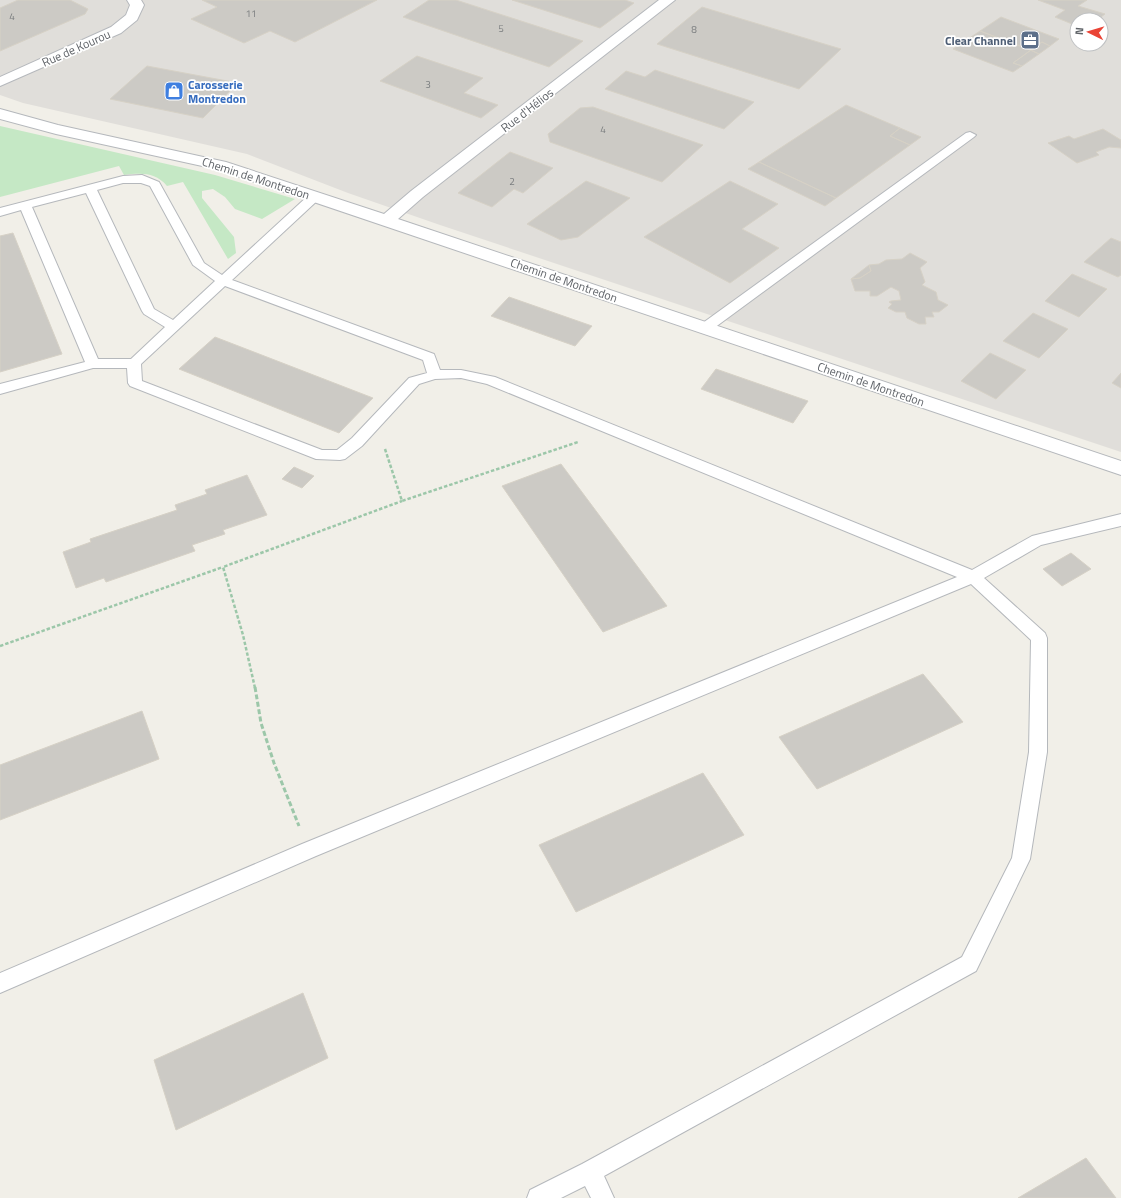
<svg xmlns="http://www.w3.org/2000/svg" width="1121" height="1198" viewBox="0 0 1121 1198" font-family="'Titillium Web',sans-serif">
	<style>
		.industrial { fill: #e0deda; fill-rule: evenodd }
		.green { fill: #c5e8c5 }
		.building { fill: #cccac5; stroke: #d6d1c6 }
		.lines { fill: none; stroke-linecap: round; stroke-linejoin: round }
		.lane-casing { stroke: #b5b8bc; stroke-width: 2 }
		.street-casing { stroke: #b5b8bc; stroke-width: 2 }
		.path-far1 { stroke: #9cc7a9; stroke-width: 2.5; stroke-dasharray: 3.5 2; stroke-linecap: butt }
		.path { stroke: #9cc7a9; stroke-width: 3; stroke-dasharray: 5 2.5; stroke-linecap: butt }
		.lane { fill: #fff; fill-rule: evenodd }
		.street { fill: #fff; fill-rule: evenodd }
		.labels { text-anchor: middle; dominant-baseline: central; stroke-width: 3.5; stroke-linejoin: round; paint-order: stroke }
		.far-number-label { font-size: 10px; fill: #7a7d7f }
		.far-service-label { font-size: 12px; font-weight: bold; fill: #4e5e75; stroke: #fff; text-anchor: end }
		.far-street-label { font-size: 12px; fill: #5f6368; stroke: #fff }
		.far-shop-label { font-size: 12px; font-weight: bold; fill: #366cbe; stroke: #fff; text-anchor: start }
	</style>
	<rect width="100%" height="100%" fill="#f1efe8"/>
	<path class="industrial" d="M0,0H1121V452L440,225L348,193L247,154L23,103L0,95ZM1077,20H1101V44H1077Z"/>
	<path class="green" d="M0,126L215,175L295,199L262,219L235,209L225,197L213,189L202,191V198L234,237L236,253L228,259L183,182L167,186C155,172 141,173 124,175L119,166L0,197Z"/>
	<path class="building" d="M18,0H70L88,9L85,14L0,51V8Z
		M202,0H377L295,42L270,31L244,43L191,19L217,7Z
		M429,0H456L583,41L549,67L403,17Z
		M512,0H625L634,3L600,28Z
		M1038,0H1087L1078,6L1105,14L1097,20H1077V26L1055,17L1065,10Z
		M702,7L841,49L799,89L657,44Z
		M1001,17L1059,39L1050,46L1042,42L1030,50L980,31Z
		M980,31L1031,50L1013,63L1022,66L1013,72L953,49Z
		M1042,42L1050,46L1039,54L1030,50Z
		M1031,50L1039,54L1022,66L1013,63Z
		M417,56L483,78L464,93L498,105L481,118L380,81Z
		M147,66L238,83L203,118L110,99Z
		M655,70L754,102L724,129L605,89L626,71L645,77Z
		M846,105L900,128L890,136L910,145L836,198L759,162Z
		M593,107L703,145L662,182L550,142L548,134L580,108Z
		M900,128L921,137L910,145L890,136Z
		M1103,129L1121,140V148L1109,147L1096,152L1099,155L1077,163L1048,143L1069,136L1074,139Z
		M510,152L553,168L523,193L514,189L492,207L458,193Z
		M759,162L836,198L825,206L748,169Z
		M586,181L630,198L578,237L561,240L527,224Z
		M730,181L778,204L742,229L779,248L730,283L644,237Z
		M13,233L62,354L0,372V236Z
		M1111,238L1121,242V275L1118,277L1084,262Z
		M910,253L927,262L920,268L925,282L922,285L936,292L938,300L948,305L939,312H932L934,317H925L926,324H919L907,318L905,312H896L888,308L892,304L889,302L891,301L901,300L899,291L891,287L877,296H870V291H855L851,279L860,278L871,271L869,265L879,264L886,260L902,259Z
		M869,265L871,271L860,278L851,279Z
		M1072,274L1107,289L1079,317L1045,301Z
		M509,297L592,326L575,346L491,316Z
		M1033,313L1068,329L1039,358L1003,341Z
		M215,337L373,398L339,433L179,369Z
		M990,353L1026,370L996,399L961,381Z
		M716,369L808,401L793,423L701,389Z
		M1121,373V388L1112,383Z
		M561,464L667,606L603,632L502,486Z
		M294,467L314,476L302,488L282,479Z
		M247,475L267,515L223,530L225,534L192,545L195,551L106,582L104,578L76,588L63,552L91,542L90,539L177,510L175,505L207,494L205,490Z
		M1071,553L1091,569L1062,586L1043,569Z
		M923,674L963,722L817,789L779,737Z
		M142,711L159,759L0,820V765Z
		M703,773L744,835L576,912L539,845Z
		M303,993L328,1058L176,1130L154,1060Z
		M1086,1158L1116,1198H1018Z"/>
	<g class="lines">
		<defs>
			<path id="lane" d="M970,132L976,135L974,137L710,331L705,332L700,331L698,328L700,325L966,133Z
				M142,175L159,182L204,263L222,275L310,194H318L320,197L318,200L232,280L434,354L440,370H461L495,377L972,570L1032,536L1121,514V526L1041,545L984,578L1045,633L1047,638V752L1030,859L976,971L604,1176L614,1198H591L585,1186L561,1198H527L530,1190L582,1164L962,957L1012,858L1029,752L1031,640L971,584L316,856L0,993V973L302,844L957,577L487,384L461,378L435,379L419,384L362,446L345,459L340,460L316,459L130,386L128,383L127,368H93L0,394V384L85,362L21,210L0,216V208L123,176ZM123,183H141L150,186L193,265L215,281L173,320L154,309L97,190ZM86,193L142,311L144,314L165,327L131,359H98L32,207ZM225,286L423,360L427,373L409,378L352,438L337,450H322L142,381L141,364Z"/>
			<path id="street" d="M127,0H141L144,5L137,20L121,33L0,86V77L111,27L126,15L130,5Z
				M659,0H675L423,197L398,219L1121,461V475L216,169L56,134L0,119V109L58,125L226,162L384,214L411,191Z"/>
		</defs>
		<use href="#lane" class="lane-casing"/>
		<use href="#street" class="street-casing"/>
		<path class="path-far1" d="M385,449L402,501L578,442
			M0,646L223,567
			M255,688L243,635L223,567L402,501"/>
		<path class="path" d="M255,687L261,723L274,763L299,826"/>
		<use href="#lane" class="lane"/>
		<use href="#street" class="street"/>
	</g>
	<defs>
		<symbol id="office-square" viewBox="-11 -11 22 22"><rect x="-9" y="-9" width="18" height="18" rx="4" fill="#5c6f8a" stroke="#fff"/><path d="M-6-3h4V-5.5h4V-3h4V5H-6ZM-1-4.5V-3h2v-1.5ZM-6 0V1H6V0Z" fill="#fff"/></symbol>
		<symbol id="shop-square" viewBox="-11 -11 22 22"><rect x="-9" y="-9" width="18" height="18" rx="4" fill="#3f7fe0" stroke="#fff"/><path d="M-5-2.5h2.3a2.7 3.5 0 0 1 5.4 0H5L5.5 6h-11ZM-1.5-2.5h3a1.5 2.3 0 0 0-3 0Z" fill="#fff"/></symbol>
	</defs>
	<g fill-rule="evenodd">
		<use href="#office-square" x="1019" y="29" width="22" height="22"/>
		<use href="#shop-square" x="163" y="80" width="22" height="22"/>
	</g>
	<g class="labels">
		<g class="far-number-label">
			<text x="251" y="13">11</text>
			<text x="12" y="16">4</text>
			<text x="501" y="28">5</text>
			<text x="694" y="29">8</text>
			<text x="428" y="84">3</text>
			<text x="603" y="129">4</text>
			<text x="512" y="181">2</text>
		</g>
		<g class="far-service-label">
			<text x="1016" y="40">Clear Channel</text>
		</g>
		<g class="far-street-label">
			<text transform="translate(76 48) rotate(-24)">Rue de Kourou</text>
			<text transform="translate(527 110) rotate(-38)">Rue d'Hélios</text>
			<text transform="translate(256 178) rotate(18)">Chemin de Montredon</text>
			<text transform="translate(564 280) rotate(19)">Chemin de Montredon</text>
			<text transform="translate(871 384) rotate(19)">Chemin de Montredon</text>
		</g>
		<g class="far-shop-label">
			<text x="188" y="84">Carosserie<tspan x="188" dy="14">Montredon</tspan></text>
		</g>
	</g>
	<g transform="translate(1089 32) rotate(275)"><circle r="19" fill="#ffffff" stroke="#bfc1c3"/>
	<path d="M0-3L7 15L0 10L-7 15Z" fill="#ea4335"/>
	<text y="-6" font-size="11" font-weight="bold" text-anchor="middle" fill="#5f6368">N</text>
	</g>
</svg>
